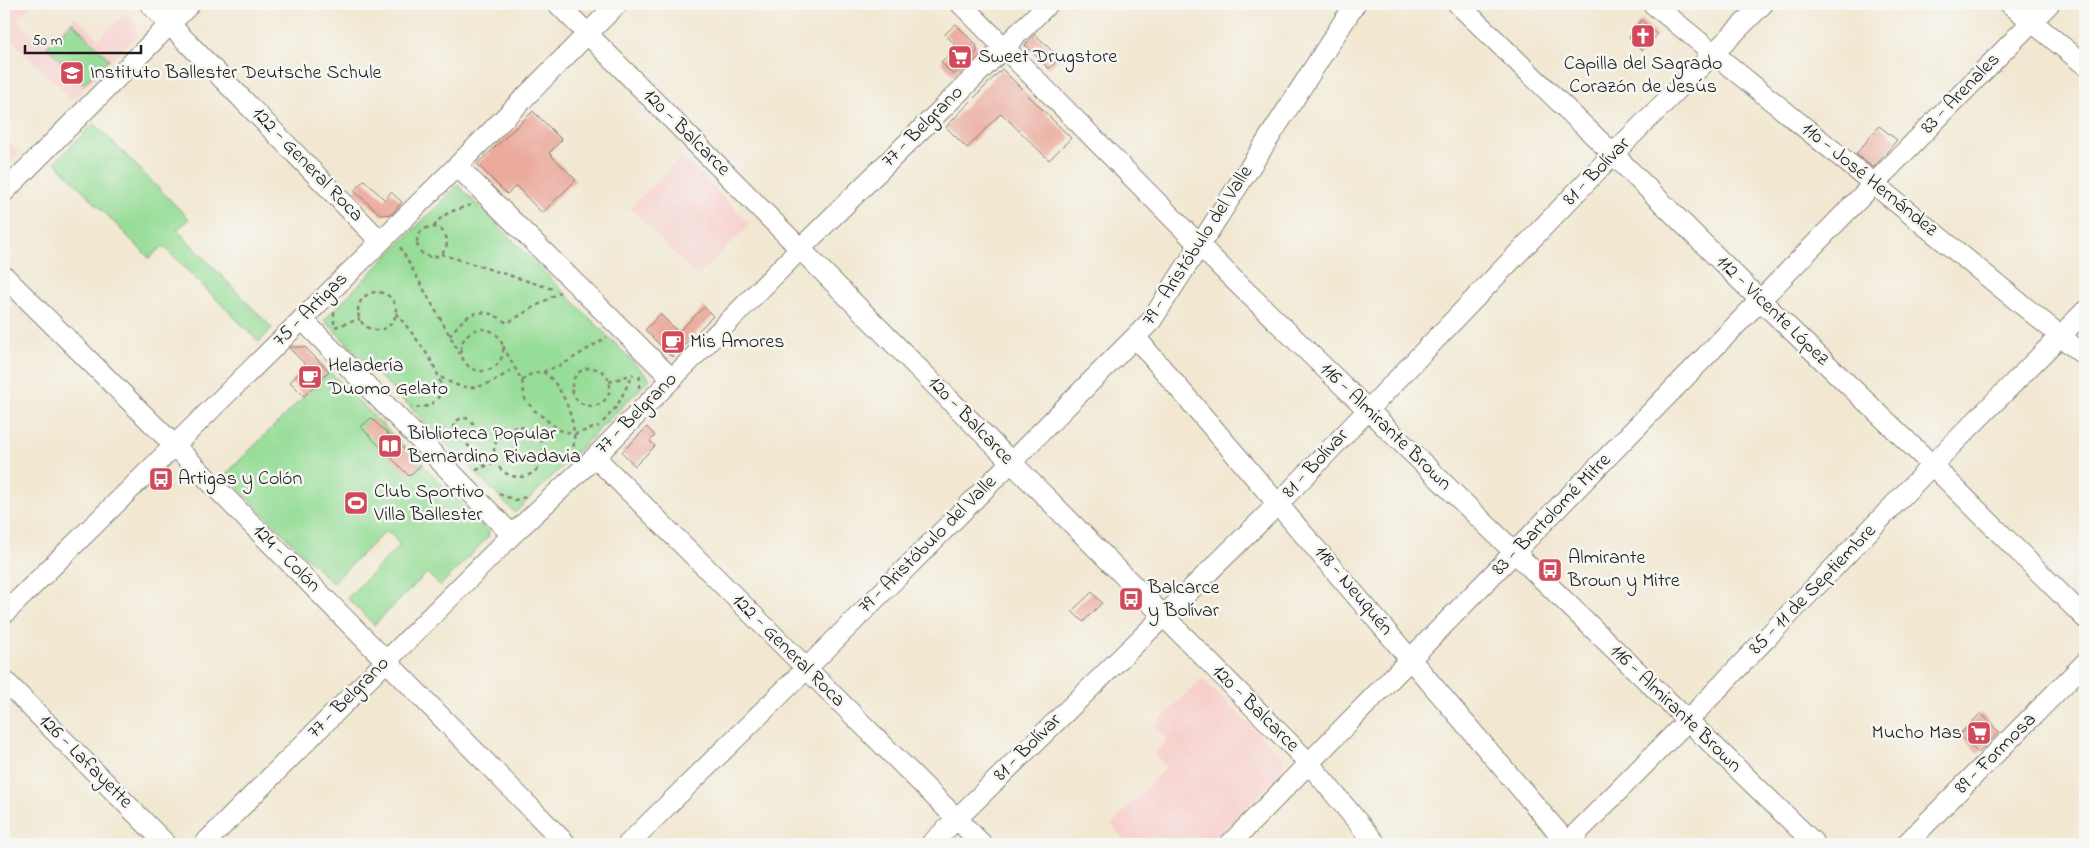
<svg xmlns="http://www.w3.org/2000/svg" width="2089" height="848" viewBox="0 0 2089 848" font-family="'Indie Flower',sans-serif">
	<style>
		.built { fill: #f7d0cd }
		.green { fill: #96dd97; stroke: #597c5a }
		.building { fill: #ebaa9d }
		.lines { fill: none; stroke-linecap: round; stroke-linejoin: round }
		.minor-casing { stroke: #878277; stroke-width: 22 }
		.path { stroke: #878277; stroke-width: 2.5; stroke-dasharray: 4 4; stroke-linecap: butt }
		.minor { stroke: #fff; stroke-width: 20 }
		.labels { text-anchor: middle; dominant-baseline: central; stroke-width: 5; stroke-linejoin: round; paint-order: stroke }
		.poi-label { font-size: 20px; fill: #1c1c1c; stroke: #f6f6f2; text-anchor: start }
		.street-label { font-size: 20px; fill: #1c1c1c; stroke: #f6f6f2 }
	</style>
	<rect width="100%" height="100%" fill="#f6f6f2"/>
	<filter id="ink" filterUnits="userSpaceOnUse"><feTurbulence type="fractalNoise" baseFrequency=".02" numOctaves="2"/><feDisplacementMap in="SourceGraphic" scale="10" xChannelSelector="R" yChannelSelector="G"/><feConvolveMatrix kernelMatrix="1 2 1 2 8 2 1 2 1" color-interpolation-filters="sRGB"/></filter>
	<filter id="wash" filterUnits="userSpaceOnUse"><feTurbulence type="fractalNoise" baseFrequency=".0096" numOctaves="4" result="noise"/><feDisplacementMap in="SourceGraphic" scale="20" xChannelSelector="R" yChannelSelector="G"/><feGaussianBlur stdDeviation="1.12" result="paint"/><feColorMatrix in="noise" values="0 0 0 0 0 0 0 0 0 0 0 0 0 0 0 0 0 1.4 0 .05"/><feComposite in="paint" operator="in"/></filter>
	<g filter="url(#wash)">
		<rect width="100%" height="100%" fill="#f2e8d2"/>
		<path class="built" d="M4,4H32L17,19L45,46L75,16L99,39L126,13L137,25V35L72,100L4,32Z
			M4,138L19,153L4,168Z
			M682,156L750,224L697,277L630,208Z
			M1202,678L1284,759V769L1211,844H1130L1111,825L1166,767L1153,754L1168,740L1154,726Z"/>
		<path class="green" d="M72,22L109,59L84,84L47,47Z
			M94,123L189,219L177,230L272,328L259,342L163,246L149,258L55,162Z
			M458,185L650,379L515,513L324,320Z
			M329,371L489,531L488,537L440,586L427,573L374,625L347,598L400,545L387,530L332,583L225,475Z"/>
		<g id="blocks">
			<path class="building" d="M1641,20L1657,35L1642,51L1629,37Z
				M956,24L977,46V52L953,75L941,62L957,47L945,34Z
				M1035,34L1059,58L1049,69L1025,45Z
				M1002,69L1071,138L1049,160L1001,113L967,148L946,127Z
				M533,111L562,140L549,153L576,180L542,213L516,186L507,194L477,164Z
				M1879,126L1897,140L1873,168L1856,154Z
				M364,180L385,200L391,192L402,202L392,214L381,215L354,191Z
				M704,307L713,316L672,357L645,330L660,314L678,332Z
				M291,347H305L329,371L304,396L290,382L307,366L289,348Z
				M371,418L421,465L409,476L361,427Z
				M647,427L655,436L650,441L655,446L635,466L622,452Z
				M1092,592L1102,603L1083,622L1072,611Z
				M1981,713L1999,732L1978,753L1959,735Z"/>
		</g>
	</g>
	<g filter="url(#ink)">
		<use href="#blocks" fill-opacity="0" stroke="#878277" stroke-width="1"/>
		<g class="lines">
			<defs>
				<path id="minor" d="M150,4L380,241
					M558,4L1308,762L1376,844
					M961,4L1228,274L1815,844
					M1458,4L1613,154L1760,300L1932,465L2085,618
					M1653,4L2085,356
					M2010,4L2085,65
					M457,166L672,379
					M4,192L190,4
					M4,276L174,445L566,844
					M302,319L512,535
					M1136,338L1568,844
					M595,457L982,844
					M4,614L457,166L617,4
					M4,680L166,844
					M204,844L512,535L595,457L801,248L1048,4
					M628,844L806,669L1151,321L1355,4
					M931,844L1279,503L1613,154L1763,4
					M1230,844L2049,4
					M1566,844L1687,721L1932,465L2085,311
					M1906,844L2085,663"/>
			</defs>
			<use href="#minor" class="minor-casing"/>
			<path class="path" d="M434,227C442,212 456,210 471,205
				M417 242a15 15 0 1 1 30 0a15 15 0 1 1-30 0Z
				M400,247L460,354
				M441,254L556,290
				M358 311a19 19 0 1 1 38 0a19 19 0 1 1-38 0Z
				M334,312V326
				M396,313C408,329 456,382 436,400C428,408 422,408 411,407
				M335,327L360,319
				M461 350a21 21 0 1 1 42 0a21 21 0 1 1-42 0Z
				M450,336C466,312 482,304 507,323L560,292
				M503,346L522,381L525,399L534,410L559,430L575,434L599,426
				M572 387a19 19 0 1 1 38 0a19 19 0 1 1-38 0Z
				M543,372C563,383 582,433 571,454
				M441,377C469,396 489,386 514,368
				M522,381L532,373L543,372L565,363L607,337
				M609,382L633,374
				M639,388L640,373
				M454 428a10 10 0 1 1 20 0a10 10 0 1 1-20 0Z
				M603,422L617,406L633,374
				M494 452a25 25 0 1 1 50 0a25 25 0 1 1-50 0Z
				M462,438L485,466
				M444,441L456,434
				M476,470L496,462
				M499,494L515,500L526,497"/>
			<use href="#minor" class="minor"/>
		</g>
	</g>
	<defs>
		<symbol id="church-square" viewBox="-11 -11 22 22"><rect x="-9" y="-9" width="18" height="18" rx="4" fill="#d1495b" stroke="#f6f6f2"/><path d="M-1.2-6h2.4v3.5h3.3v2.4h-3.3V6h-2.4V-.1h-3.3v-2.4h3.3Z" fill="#fff"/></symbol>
		<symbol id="supermarket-square" viewBox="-11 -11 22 22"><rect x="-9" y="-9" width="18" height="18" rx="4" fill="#d1495b" stroke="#f6f6f2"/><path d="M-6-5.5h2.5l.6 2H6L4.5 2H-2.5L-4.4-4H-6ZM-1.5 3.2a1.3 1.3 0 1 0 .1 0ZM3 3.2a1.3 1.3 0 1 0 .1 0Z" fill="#fff"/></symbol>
		<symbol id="school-square" viewBox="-11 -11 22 22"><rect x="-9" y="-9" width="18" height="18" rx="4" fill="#d1495b" stroke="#f6f6f2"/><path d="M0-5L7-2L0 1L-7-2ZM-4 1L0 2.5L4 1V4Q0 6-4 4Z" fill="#fff"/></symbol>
		<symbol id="cafe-square" viewBox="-11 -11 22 22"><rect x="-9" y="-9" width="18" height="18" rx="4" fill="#d1495b" stroke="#f6f6f2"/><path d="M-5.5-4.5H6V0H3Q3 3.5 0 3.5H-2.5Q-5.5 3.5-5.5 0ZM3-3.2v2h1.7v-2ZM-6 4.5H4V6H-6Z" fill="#fff"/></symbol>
		<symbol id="library-square" viewBox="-11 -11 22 22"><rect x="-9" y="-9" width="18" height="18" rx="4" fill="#d1495b" stroke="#f6f6f2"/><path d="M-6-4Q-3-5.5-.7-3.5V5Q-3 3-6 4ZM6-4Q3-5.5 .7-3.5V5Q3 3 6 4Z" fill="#fff"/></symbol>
		<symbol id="bus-square" viewBox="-11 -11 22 22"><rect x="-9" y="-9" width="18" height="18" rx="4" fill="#d1495b" stroke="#f6f6f2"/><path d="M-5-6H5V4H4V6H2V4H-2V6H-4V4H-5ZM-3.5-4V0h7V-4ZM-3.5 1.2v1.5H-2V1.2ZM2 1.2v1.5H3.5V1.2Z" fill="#fff"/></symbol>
		<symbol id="stadium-square" viewBox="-11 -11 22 22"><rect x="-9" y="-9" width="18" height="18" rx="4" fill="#d1495b" stroke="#f6f6f2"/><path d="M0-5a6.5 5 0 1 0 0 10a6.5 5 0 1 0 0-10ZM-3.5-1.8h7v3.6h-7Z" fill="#fff"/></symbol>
	</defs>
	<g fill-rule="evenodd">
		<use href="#church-square" x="1629" y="22" width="28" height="28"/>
		<use href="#supermarket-square" x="946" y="43" width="28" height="28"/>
		<use href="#school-square" x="58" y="59" width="28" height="28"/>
		<use href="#cafe-square" x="659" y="328" width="28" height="28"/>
		<use href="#cafe-square" x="296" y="363" width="28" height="28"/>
		<use href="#library-square" x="376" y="432" width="28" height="28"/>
		<use href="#bus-square" x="147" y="465" width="28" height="28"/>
		<use href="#stadium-square" x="342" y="489" width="28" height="28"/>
		<use href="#bus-square" x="1536" y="556" width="28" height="28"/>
		<use href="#bus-square" x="1117" y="585" width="28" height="28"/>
		<use href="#supermarket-square" x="1965" y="719" width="28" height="28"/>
	</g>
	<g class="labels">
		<g class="poi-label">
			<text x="978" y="57">Sweet Drugstore</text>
			<text x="1643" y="64" text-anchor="middle">Capilla del Sagrado<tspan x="1643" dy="23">Corazón de Jesús</tspan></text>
			<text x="90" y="73">Instituto Ballester Deutsche Schule</text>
			<text x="690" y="342">Mis Amores</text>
			<text x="328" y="366">Heladería<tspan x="328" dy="23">Duomo Gelato</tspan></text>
			<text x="408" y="434">Biblioteca Popular<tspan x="408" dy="23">Bernardino Rivadavia</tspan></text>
			<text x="178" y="479">Artigas y Colón</text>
			<text x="374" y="492">Club Sportivo<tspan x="374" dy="23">Villa Ballester</tspan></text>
			<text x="1568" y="558">Almirante<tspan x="1568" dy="23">Brown y Mitre</tspan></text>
			<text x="1148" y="588">Balcarce<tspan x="1148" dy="23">y Bolívar</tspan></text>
			<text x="1962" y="733" text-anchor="end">Mucho Mas</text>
		</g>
		<g class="street-label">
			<text transform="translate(1961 94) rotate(-46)">83 - Arenales</text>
			<text transform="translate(923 127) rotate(-45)">77 - Belgrano</text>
			<text transform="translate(686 133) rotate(45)">120 - Balcarce</text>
			<text transform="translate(307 165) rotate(46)">122 - General Roca</text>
			<text transform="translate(1597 172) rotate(-46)">81 - Bolívar</text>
			<text transform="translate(1869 180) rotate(39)">110 - José Hernández</text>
			<text transform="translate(1198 246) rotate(-57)">79 - Aristóbulo del Valle</text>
			<text transform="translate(311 310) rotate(-45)">75 - Artigas</text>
			<text transform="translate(1772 311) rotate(44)">112 - Vicente López</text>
			<text transform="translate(637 414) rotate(-45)">77 - Belgrano</text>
			<text transform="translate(970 421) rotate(46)">120 - Balcarce</text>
			<text transform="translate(1385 427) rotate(44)">116 - Almirante Brown</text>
			<text transform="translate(1316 464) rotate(-47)">81 - Bolívar</text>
			<text transform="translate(1552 515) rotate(-46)">83 - Bartolomé Mitre</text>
			<text transform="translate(928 545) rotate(-45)">79 - Aristóbulo del Valle</text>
			<text transform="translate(286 559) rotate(45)">124 - Colón</text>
			<text transform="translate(1813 590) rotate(-46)">85 - 11 de Septiembre</text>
			<text transform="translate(1353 591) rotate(50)">118 - Neuquén</text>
			<text transform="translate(788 651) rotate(45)">122 - General Roca</text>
			<text transform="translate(349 698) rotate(-45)">77 - Belgrano</text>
			<text transform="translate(1255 709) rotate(45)">120 - Balcarce</text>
			<text transform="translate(1675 709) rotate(44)">116 - Almirante Brown</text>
			<text transform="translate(1028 748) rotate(-45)">81 - Bolívar</text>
			<text transform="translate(1996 754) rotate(-45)">89 - Formosa</text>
			<text transform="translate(85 762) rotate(45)">126 - Lafayette</text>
		</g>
	</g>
	<rect width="2089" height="848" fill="none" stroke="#f6f6f2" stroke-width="20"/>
	<path d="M25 45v8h116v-8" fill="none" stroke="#1c1c1c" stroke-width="2.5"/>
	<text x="32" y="45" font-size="15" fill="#1c1c1c" stroke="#f6f6f2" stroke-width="4" paint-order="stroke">50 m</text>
</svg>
